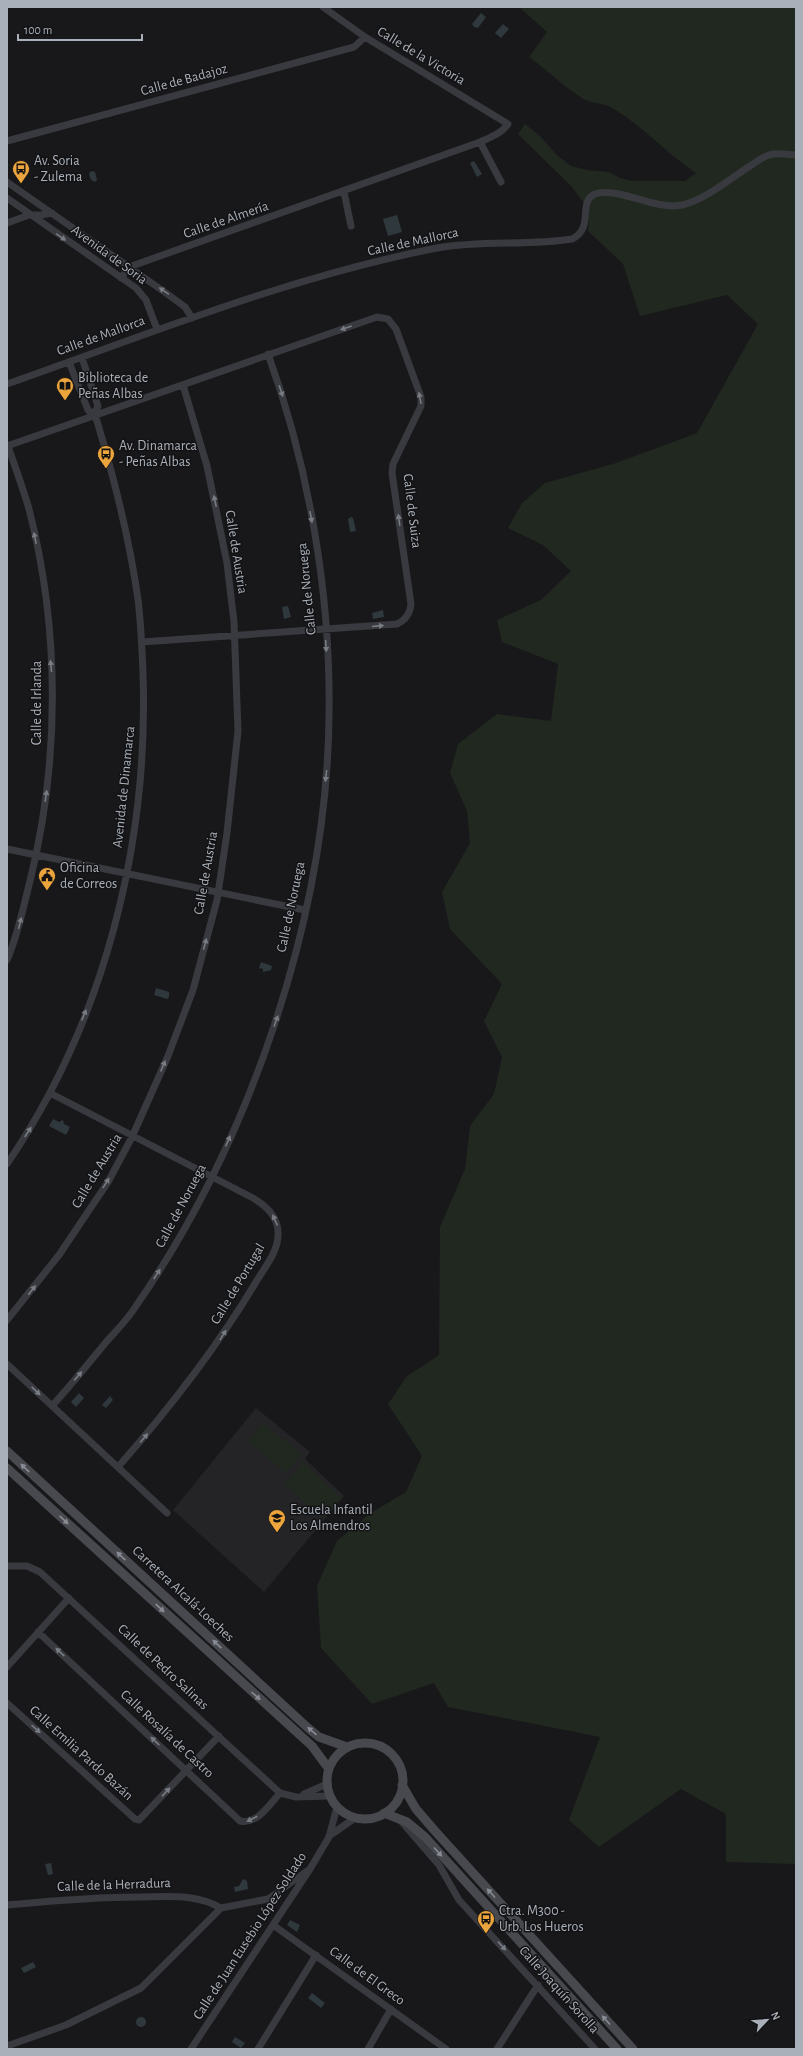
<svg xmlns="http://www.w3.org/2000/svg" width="803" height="2056" viewBox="0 0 803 2056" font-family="'Alegreya Sans',sans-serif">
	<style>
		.built { fill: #242427 }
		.green { fill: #202820 }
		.water { fill: #2e383d }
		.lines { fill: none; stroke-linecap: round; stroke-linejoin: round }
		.minor { stroke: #393a3f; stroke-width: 7 }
		.secondary { stroke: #47494e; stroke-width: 9 }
		.oneway { fill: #777b82 }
		.oneway2 { fill: #878c94 }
		.labels { text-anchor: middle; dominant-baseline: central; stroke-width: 3; stroke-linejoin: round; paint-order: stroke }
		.street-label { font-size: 14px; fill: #aab0b9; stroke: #131315 }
		.poi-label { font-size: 14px; fill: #aab0b9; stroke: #131315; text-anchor: start }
	</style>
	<rect width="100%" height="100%" fill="#18181a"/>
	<path class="built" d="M256,1408L310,1452L305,1459L344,1496L264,1592L173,1510Z"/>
	<path class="green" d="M519,7H796V1864L726,1862V1814L681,1789L599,1847L569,1820L600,1737L448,1707L434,1683L372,1704L321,1648L317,1586L337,1541L369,1514L406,1492L422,1456L388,1404L407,1376L439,1355L440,1227L465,1169L470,1126L494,1094L502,1057L484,1021L502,984L450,929L442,892L470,843L467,811L450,773L458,744L497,714L551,721L558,664L502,642L497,620L541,600L571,571L543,545L508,528L522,503L545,483L616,463L697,433L758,324L727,295L640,316L623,264L588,231L589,210L572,187L518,134L525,124L539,135L558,156L571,166L587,170L609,172L620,178L632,181H685L696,173C667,154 644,127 614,109C605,103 592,104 582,98C564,87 547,70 529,57L547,32Z
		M263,1423L302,1454L286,1473L248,1441Z
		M303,1462L342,1498L324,1519L285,1485Z"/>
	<path class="water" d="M481,13L486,17L478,28L474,27L472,24Z
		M503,24L509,29L501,38L495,33Z
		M474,161L482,174L477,177L470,163Z
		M91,171L95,172L97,180L95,182L91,180L89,174Z
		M397,215L402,232L388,236L383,219Z
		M351,517L353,518L356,531L350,532L348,519Z
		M288,606L291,617L284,619L282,607Z
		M383,610L384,617L373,619L372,613Z
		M261,962L272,966L271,970L263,972V969L259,968Z
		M156,988L169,992V997L167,999L154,995Z
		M53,1119L59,1122L63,1120L64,1124L70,1127L66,1135L49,1126Z
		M79,1393L84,1398L76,1407L71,1402Z
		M110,1396L113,1400L106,1408L102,1405Z
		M51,1863L53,1874L48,1875L45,1864Z
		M243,1879L247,1881L248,1889L235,1892L234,1887L239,1886Z
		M290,1920L300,1925L297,1932L287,1925Z
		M33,1962L36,1967L24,1973L21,1968Z
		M312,1993L325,2003L321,2008L308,1998Z
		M136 2022a5 5 0 1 1 10 0a5 5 0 1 1-10 0Z
		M235,2037L245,2043L241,2048L232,2042Z"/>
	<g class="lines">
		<path class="minor" d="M7,141L354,47L365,37
			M480,142L501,182
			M7,182L166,293L185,307L192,318
			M344,192L351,226
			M7,198L136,288L146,300L157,329
			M7,223L29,215H41L52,213
			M121,278L129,267L480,142C491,137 501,134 508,124L365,37L323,7
			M82,358L98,406L94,415
			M7,384C149,334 289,277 437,248C482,240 528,246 572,239C595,228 577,202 595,194C616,186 658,211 682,205C705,200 731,178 750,166C756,162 762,157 769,155C777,152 787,155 796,155
			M7,446L377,317L388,319L396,329L421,397V406L393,464L392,473L411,604C410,614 406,620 397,624L142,642
			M7,849L305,910
			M7,960C18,935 23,908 30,881C60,760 60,630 29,509C23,488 15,467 8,446
			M50,1093L253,1198C266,1206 278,1216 278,1233C279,1251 264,1268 256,1282C216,1349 169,1409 118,1467
			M7,1164C104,1022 149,844 143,673C142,648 141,624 138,599C129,537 115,481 97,421L94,415L88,410L69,362
			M7,1320L59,1255L108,1182L132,1137L168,1056L193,990L217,900L227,833L238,731L234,622L227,563L207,466L183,385
			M7,1364L167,1513
			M52,1406C71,1385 89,1363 107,1341C117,1330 128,1319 136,1306C250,1142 327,916 329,716C331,595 309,467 268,354
			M7,1566H27L40,1572L280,1793L296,1797L330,1796
			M38,1632L240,1821C257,1825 270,1804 280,1793
			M7,1667L69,1598
			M7,1703L135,1819L139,1820L219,1736
			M304,1794L327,1784
			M401,1821L439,1865L459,1900L595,2049
			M329,1836L355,1818
			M7,1905C51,1901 94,1897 138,1897C166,1897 195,1893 221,1908
			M273,1925L446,2049
			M7,2046L66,2025L141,1988L221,1908L268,1899L310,1869
			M191,2049L310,1869L329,1837L337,1807
			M258,2049L316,1955
			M368,2049L391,2009
			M497,2049L538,1985"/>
		<path class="secondary" d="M7,1451L308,1728L319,1737L347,1747
			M7,1468L312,1746L329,1769
			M327 1781a38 38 0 1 1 76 0a38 38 0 1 1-76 0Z
			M402,1785L416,1809L435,1831L633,2049
			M384,1813L407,1822L425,1837L617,2049"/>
	</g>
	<defs><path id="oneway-solid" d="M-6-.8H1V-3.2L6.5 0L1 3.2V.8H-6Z"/></defs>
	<g class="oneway">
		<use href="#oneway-solid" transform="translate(61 237) rotate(35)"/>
		<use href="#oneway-solid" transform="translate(164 291) rotate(-145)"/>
		<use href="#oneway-solid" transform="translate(346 328) rotate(161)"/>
		<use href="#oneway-solid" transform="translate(281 391) rotate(71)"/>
		<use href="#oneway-solid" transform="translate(420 398) rotate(-101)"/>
		<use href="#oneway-solid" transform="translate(215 501) rotate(-102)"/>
		<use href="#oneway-solid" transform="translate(311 517) rotate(80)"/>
		<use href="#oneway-solid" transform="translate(399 520) rotate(-98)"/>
		<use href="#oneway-solid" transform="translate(35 538) rotate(-102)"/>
		<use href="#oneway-solid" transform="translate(378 626) rotate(-5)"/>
		<use href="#oneway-solid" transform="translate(326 646) rotate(86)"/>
		<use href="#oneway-solid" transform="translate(51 666) rotate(-95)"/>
		<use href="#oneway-solid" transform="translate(326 776) rotate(96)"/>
		<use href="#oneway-solid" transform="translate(46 796) rotate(-82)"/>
		<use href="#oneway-solid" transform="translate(20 923) rotate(-76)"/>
		<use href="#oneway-solid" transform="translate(205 944) rotate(-75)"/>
		<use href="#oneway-solid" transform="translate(84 1015) rotate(-68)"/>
		<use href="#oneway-solid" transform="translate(276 1021) rotate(-70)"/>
		<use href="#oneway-solid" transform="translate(163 1066) rotate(-67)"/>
		<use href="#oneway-solid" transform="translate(28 1132) rotate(-57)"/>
		<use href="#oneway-solid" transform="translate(228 1141) rotate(-66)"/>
		<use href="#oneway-solid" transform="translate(106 1183) rotate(-58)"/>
		<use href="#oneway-solid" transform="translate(275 1220) rotate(-114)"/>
		<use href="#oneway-solid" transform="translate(157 1274) rotate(-57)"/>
		<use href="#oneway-solid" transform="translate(32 1290) rotate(-52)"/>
		<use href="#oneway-solid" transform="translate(223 1335) rotate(-58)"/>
		<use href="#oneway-solid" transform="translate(78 1376) rotate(-49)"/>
		<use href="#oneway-solid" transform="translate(36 1391) rotate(43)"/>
		<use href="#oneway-solid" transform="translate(144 1438) rotate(-50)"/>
		<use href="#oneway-solid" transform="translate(60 1652) rotate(-137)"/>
		<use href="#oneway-solid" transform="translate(36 1729) rotate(42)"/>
		<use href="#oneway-solid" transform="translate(155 1741) rotate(-137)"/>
		<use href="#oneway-solid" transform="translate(166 1792) rotate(-47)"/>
		<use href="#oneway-solid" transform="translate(252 1819) rotate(153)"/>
		<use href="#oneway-solid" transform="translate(502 1946) rotate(47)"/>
	</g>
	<g class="oneway2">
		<use href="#oneway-solid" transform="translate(25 1468) rotate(-137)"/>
		<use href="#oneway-solid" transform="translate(64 1520) rotate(43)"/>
		<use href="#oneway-solid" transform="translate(121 1556) rotate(-137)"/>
		<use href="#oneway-solid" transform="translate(160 1608) rotate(43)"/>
		<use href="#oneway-solid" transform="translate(217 1644) rotate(-137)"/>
		<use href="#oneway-solid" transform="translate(256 1696) rotate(42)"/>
		<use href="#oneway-solid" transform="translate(312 1731) rotate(-139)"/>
		<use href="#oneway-solid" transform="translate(438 1852) rotate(48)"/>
		<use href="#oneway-solid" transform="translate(491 1893) rotate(-132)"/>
		<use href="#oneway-solid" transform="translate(606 2020) rotate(-132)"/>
	</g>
	<defs>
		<symbol id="bus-pin" viewBox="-11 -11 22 30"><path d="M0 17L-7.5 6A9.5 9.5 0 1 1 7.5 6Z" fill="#eca43d" stroke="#131315"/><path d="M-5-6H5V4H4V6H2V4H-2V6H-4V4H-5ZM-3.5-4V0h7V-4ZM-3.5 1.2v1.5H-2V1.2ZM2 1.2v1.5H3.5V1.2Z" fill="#111"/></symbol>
		<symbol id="library-pin" viewBox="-11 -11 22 30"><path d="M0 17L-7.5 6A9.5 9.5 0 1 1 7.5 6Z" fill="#eca43d" stroke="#131315"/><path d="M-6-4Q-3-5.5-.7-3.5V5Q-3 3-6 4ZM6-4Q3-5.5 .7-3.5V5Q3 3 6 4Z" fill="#111"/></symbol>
		<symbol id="civic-pin" viewBox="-11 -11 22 30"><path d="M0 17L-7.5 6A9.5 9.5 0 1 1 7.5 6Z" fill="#eca43d" stroke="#131315"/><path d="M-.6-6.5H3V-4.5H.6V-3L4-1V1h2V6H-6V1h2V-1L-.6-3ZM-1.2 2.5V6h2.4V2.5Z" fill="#111"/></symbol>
		<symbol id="school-pin" viewBox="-11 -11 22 30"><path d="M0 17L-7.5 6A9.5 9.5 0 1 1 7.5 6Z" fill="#eca43d" stroke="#131315"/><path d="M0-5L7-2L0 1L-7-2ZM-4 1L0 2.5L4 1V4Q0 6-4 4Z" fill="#111"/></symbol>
	</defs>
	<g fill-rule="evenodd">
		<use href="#bus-pin" x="11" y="159" width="20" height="27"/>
		<use href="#library-pin" x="55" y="376" width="20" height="27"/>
		<use href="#bus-pin" x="96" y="444" width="20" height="27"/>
		<use href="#civic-pin" x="37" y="866" width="20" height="27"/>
		<use href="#school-pin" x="267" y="1508" width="20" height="27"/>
		<use href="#bus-pin" x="476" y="1909" width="20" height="27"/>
	</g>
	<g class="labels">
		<g class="street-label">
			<text transform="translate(421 56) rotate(31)">Calle de la Victoria</text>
			<text transform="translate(184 80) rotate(-15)">Calle de Badajoz</text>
			<text transform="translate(226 220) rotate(-19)">Calle de Almería</text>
			<text transform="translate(413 242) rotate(-12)">Calle de Mallorca</text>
			<text transform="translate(109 255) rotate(36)">Avenida de Soria</text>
			<text transform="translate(101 336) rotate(-20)">Calle de Mallorca</text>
			<text transform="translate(412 511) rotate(83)">Calle de Suiza</text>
			<text transform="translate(236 552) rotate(81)">Calle de Austria</text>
			<text transform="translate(307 589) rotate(-96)">Calle de Noruega</text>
			<text transform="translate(37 703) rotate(-90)">Calle de Irlanda</text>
			<text transform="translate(124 787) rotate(-84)">Avenida de Dinamarca</text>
			<text transform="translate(206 873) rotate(-80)">Calle de Austria</text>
			<text transform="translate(291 907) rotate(-78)">Calle de Noruega</text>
			<text transform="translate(97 1171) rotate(-59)">Calle de Austria</text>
			<text transform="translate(181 1206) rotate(-62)">Calle de Noruega</text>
			<text transform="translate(238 1284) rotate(-59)">Calle de Portugal</text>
			<text transform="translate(183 1594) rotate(43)">Carretera Alcalá-Loeches</text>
			<text transform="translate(163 1667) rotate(43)">Calle de Pedro Salinas</text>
			<text transform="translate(167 1734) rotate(43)">Calle Rosalía de Castro</text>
			<text transform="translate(81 1753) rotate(42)">Calle Emilia Pardo Bazán</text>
			<text transform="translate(114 1885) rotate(-2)">Calle de la Herradura</text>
			<text transform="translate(250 1936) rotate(-57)">Calle de Juan Eusebio López Soldado</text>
			<text transform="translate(367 1976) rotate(36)">Calle de El Greco</text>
			<text transform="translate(559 1990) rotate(48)">Calle Joaquín Sorolla</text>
		</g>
		<g class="poi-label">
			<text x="34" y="161">Av. Soria<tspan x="34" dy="16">- Zulema</tspan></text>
			<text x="78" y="378">Biblioteca de<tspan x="78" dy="16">Peñas Albas</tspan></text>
			<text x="119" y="446">Av. Dinamarca<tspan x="119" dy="16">- Peñas Albas</tspan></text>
			<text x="60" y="868">Oficina<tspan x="60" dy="16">de Correos</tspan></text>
			<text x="290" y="1510">Escuela Infantil<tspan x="290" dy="16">Los Almendros</tspan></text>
			<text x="499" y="1911">Ctra. M300 -<tspan x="499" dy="16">Urb. Los Hueros</tspan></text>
		</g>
	</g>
	<rect width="803" height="2056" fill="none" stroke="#aab0b9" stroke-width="16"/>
	<g transform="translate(767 2020) rotate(64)" stroke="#131315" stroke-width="3" paint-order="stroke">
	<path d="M0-3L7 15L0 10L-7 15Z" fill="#aab0b9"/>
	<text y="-6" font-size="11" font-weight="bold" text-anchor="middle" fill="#aab0b9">N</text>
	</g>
	<path d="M18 34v6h124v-6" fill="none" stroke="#aab0b9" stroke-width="2"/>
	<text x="24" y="34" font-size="12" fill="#aab0b9" stroke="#131315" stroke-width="3" paint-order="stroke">100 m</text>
</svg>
